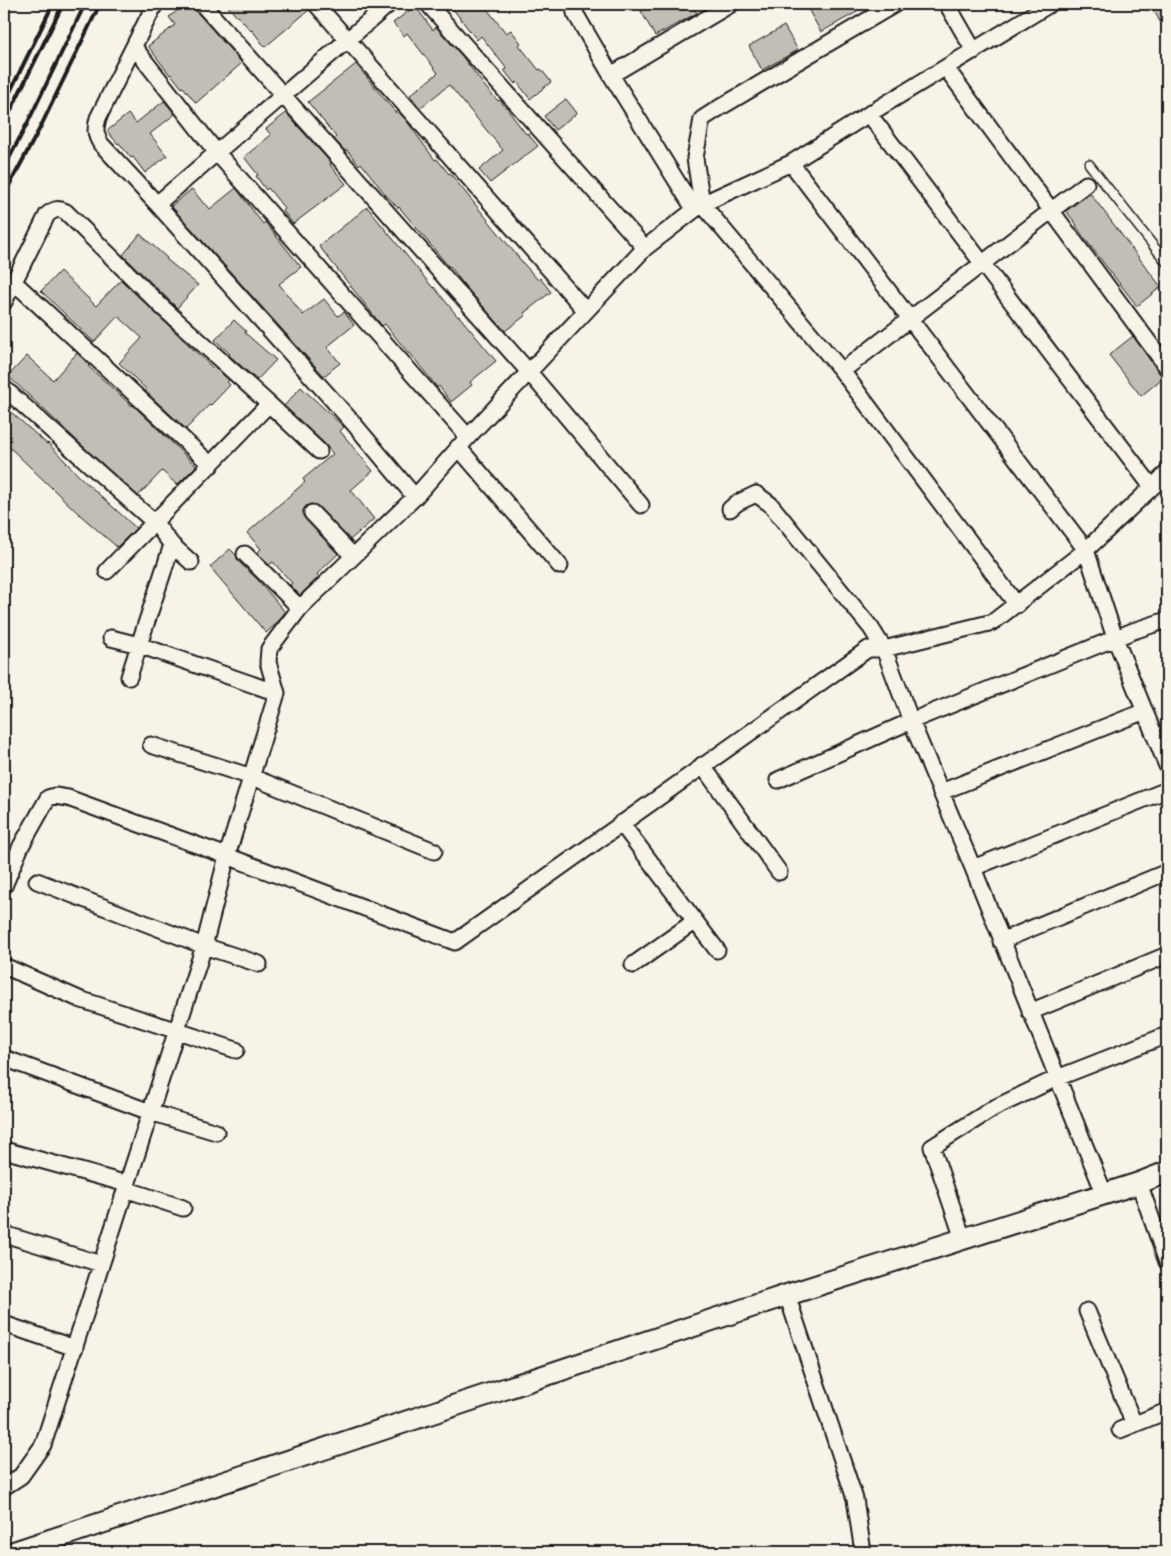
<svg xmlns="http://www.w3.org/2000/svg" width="1171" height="1556" viewBox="0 0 1171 1556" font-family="'Comic Neue',sans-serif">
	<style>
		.building { fill: #c0beb5; stroke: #1c1c1c }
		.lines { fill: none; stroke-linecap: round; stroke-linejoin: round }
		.lane-casing { stroke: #1c1c1c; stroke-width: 11 }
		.street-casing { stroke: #1c1c1c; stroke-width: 19 }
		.secondary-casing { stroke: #1c1c1c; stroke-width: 24 }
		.lane { stroke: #f7f3e8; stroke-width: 8 }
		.street { stroke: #f7f3e8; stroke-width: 15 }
		.secondary { stroke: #f7f3e8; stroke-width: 20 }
		.rail { stroke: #1c1c1c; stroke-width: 4 }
	</style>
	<rect width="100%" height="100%" fill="#f7f3e8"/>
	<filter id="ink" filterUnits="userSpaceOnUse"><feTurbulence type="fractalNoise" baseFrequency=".02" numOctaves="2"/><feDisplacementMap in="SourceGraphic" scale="10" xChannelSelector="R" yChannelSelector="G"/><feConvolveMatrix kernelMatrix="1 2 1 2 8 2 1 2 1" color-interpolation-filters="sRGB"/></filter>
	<g filter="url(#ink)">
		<path class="building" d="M186,4H193L195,10L242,63L196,103L183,87L182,88L171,74L170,75L148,46L175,25L169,17Z
			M226,4H307L309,10L265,47L252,30L251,31L238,16L237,17Z
			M449,4H483L506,33L511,30L521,43L519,45L539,70L541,69L551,82L530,99L517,82L515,84L504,70L507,69L481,36L477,40Z
			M655,4H691L697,13L655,36L641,11Z
			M814,4H853L857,12L821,32L808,9L814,6Z
			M1148,4H1167V35L1157,16Z
			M415,6L433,30L436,27L462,56L486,88L498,101L500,100L526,134L527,133L538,146L490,183L479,170L503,150L449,85L420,108L410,95L438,73L407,33L404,36L393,23Z
			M784,26L798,50L762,70L749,46Z
			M356,64L396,113L398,111L406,120L435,160L437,159L449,174L450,173L461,187L523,263L538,280L540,278L551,292L524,313L526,315L505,331L464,285L450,266L449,267L399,207L398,208L385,194L361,163L359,165L347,150L345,151L334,139L336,137L308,102Z
			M566,99L577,113L555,130L544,116Z
			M164,101L175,114L150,134L167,156L145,173L133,157L131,158L119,143L118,144L107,131L128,114L136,123Z
			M286,113L331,163L330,165L346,184L293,224L283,211L285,209L268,188L266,190L256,176L258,175L244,157L271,135L266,129Z
			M236,188L263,224L265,222L301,267L279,284L303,315L324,299L338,316L344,312L354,325L327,347L340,363L324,376L171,206L192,189L204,204H206L210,209Z
			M1090,193L1161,287L1137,306L1085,239L1076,226L1077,225L1066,211Z
			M367,207L433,288L434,287L458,317L459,316L496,361L470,382L472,385L451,402L439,386L437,388L436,386L410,353L409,354L385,324L382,326L319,246Z
			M140,234L167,258L166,259L198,285L177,308L123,255Z
			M60,271L96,306L121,280L215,370L216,369L229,380L227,382L230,385L211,405L210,404L186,429L145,391L147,390L119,363L142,338L118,316L94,342L41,291Z
			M234,320L246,331L245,333L276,360L257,380L229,355L230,354L215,340Z
			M1133,336L1159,373L1164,377L1141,396L1109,355Z
			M77,353L90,365L88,366L132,406L133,405L196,466L177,485L162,471L138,496L87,450L8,376L27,356L53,380Z
			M301,387L344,427L340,431L373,471L351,490L374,519L350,540L318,506L310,504L305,507L303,511L305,519L338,554L317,574L319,577L300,595L290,585L292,583L273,562L269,565L257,553L261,549L247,533L305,482L303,479L333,454L325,444L284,406Z
			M4,406L47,444L48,443L80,477L136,528L117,547L80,515L4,442Z
			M230,549L236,555L238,561L258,580L285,612L276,624L266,633L210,567Z"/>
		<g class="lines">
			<defs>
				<path id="lane" d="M1089,164L1167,263"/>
				<path id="street" d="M155,4L98,118C95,129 95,135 101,144L157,204L354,424L415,497
					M202,4L529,372L641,505
					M316,4L586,311
					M428,4L645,248
					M576,4L574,6L575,13L611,75L694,209
					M895,4L719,108L702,119L695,158L702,204L842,371L1017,605
					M947,4L974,51
					M134,47L217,153L468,437
					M946,68L1167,367
					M611,75L731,4
					M869,114L1152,487
					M791,163L1086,550L1115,638L1167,766
					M157,204L389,4
					M15,283L211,465
					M4,302L47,215C54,209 58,208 66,212L162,307L269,404L107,571
					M842,371L1086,184
					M4,388L155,523L172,545L139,645L277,693
					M269,404L319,451
					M458,447L560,566
					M730,509L737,503L756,494L770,504L871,628L884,649L911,721L973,868L1104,1193
					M312,513L353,556
					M172,545L191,562
					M245,554L300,608
					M111,638L139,645L129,677
					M151,745L252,777L434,851
					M702,765L779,872
					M778,780L911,721L1133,631L1167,620
					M941,792L1145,711
					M621,823L717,950
					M973,868L1167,790
					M37,881L204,946L259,964
					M4,886L21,846L48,798L55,796L68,798L227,856L455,942L868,649H884L993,622L1086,550L1167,473
					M1001,941L1167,872
					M633,965L695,921
					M4,966L79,999L236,1050
					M1030,1012L1167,955
					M4,1058L150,1112L216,1132
					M4,1150L127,1184
					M1139,1183L1167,1262
					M125,1189L183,1208
					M4,1234L101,1264
					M963,1239L932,1147L994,1108L1057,1078L1167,1035
					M787,1295L855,1499L863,1552
					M1087,1311L1134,1424
					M4,1324L75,1348
					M1120,1430L1167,1411
					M4,1487L21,1476L43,1445L204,946L227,856L277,693L268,662L269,649L300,608L415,497L468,437L645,248L702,204L791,163L869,114L1050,4"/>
				<path id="secondary" d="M14,1552L787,1295L1139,1183L1167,1172"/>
			</defs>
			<use href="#lane" class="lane-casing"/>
			<use href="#street" class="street-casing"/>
			<use href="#secondary" class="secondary-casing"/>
			<use href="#lane" class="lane"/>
			<use href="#street" class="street"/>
			<use href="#secondary" class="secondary"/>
			<path class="rail" d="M4,104L53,4
				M4,124L63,4
				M4,168L28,122L85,4
				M4,195L40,128L100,4"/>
		</g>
	</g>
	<rect width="1171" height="1556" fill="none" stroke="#f7f3e8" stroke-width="20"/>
	<rect x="10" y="10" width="1151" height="1536" fill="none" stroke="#1c1c1c" stroke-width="2" filter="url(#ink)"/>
</svg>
